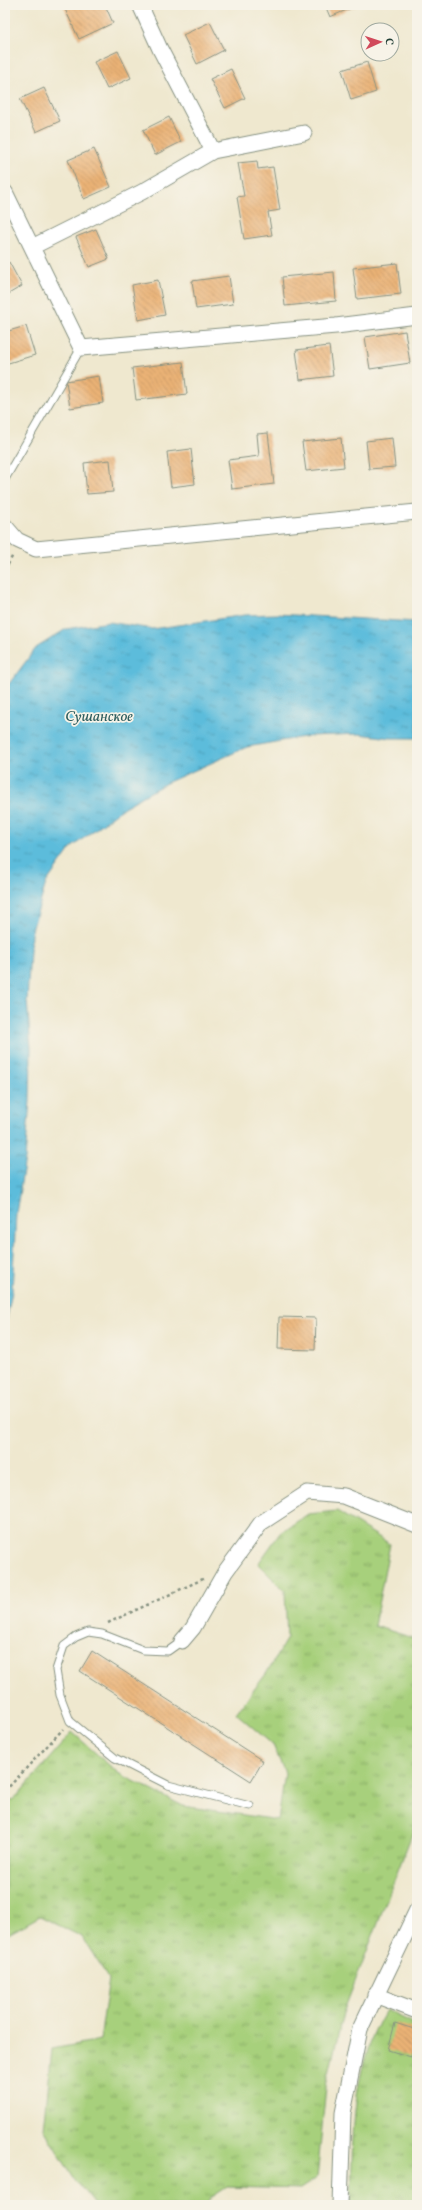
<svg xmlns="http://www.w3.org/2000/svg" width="422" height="2210" viewBox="0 0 422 2210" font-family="Vollkorn,serif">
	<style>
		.grass { fill: url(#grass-tufts); stroke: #638658 }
		.water { fill: url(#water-ripples); stroke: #3e7c88 }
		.building { fill: url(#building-back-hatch) }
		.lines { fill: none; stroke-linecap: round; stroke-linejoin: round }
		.lane-casing { stroke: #879282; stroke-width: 9 }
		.street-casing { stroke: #879282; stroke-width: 17 }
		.path { stroke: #879282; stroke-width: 2.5; stroke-dasharray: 3 3; stroke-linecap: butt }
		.lane { stroke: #fff; stroke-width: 7 }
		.street { stroke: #fff; stroke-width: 15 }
		.labels { text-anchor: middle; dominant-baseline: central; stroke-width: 3.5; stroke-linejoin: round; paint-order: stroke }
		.water-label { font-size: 15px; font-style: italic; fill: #2e5d5e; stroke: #f7f3e8 }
	</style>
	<defs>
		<pattern id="grass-tufts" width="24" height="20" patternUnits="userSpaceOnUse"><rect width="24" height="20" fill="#a7d07c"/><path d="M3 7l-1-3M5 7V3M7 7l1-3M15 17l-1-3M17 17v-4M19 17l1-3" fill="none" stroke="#87aa66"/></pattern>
		<pattern id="water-ripples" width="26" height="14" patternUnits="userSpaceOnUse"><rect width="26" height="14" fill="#5cbcdb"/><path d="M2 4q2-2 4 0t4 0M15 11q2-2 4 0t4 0" fill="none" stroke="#4b9ab2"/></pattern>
		<pattern id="building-back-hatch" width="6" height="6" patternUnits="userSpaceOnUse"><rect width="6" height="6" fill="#ebb276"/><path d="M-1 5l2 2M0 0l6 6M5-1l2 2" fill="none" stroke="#be9262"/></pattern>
	</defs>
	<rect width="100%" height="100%" fill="#f7f3e8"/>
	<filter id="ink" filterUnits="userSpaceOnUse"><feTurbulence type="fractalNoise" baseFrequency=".025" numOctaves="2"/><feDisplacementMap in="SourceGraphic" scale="8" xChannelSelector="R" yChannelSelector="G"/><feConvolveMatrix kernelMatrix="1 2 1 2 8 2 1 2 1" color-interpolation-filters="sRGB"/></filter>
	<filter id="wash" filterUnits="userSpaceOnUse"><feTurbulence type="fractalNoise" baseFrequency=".012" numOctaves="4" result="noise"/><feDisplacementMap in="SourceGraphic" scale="16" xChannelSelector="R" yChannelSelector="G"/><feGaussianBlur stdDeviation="0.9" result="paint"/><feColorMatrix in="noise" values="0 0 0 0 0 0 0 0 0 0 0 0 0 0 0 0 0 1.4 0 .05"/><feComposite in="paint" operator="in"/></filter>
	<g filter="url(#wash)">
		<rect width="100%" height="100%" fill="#efe8cf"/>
		<path class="grass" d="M337,1511L390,1544L374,1626L417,1639V1821L343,2013L326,2086L317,2178L300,2189L227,2187L212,2197L205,2205H95L73,2177L44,2130L52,2049L100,2040L109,1979L82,1937L40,1916L5,1936V1806L18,1795L72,1732L118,1773L183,1806L278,1820L285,1773L273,1745L236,1713L266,1674L287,1638L285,1591L258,1564L280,1533L308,1514Z
			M386,2010L417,2025V2205H351C353,2138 350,2070 386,2010Z"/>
		<path class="water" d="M276,614L417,622V738H391L360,734L309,736L247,747L166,783L124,807L71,848L46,883L31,934L27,1001L31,1049L30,1101L25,1159L16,1213L12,1291L5,1328V689L36,648L66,629L109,622L152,629L245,615Z"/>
		<g id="blocks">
			<path class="building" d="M63,5H105L113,23L79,39Z
				M325,5H356V6L330,17Z
				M210,22L224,50L197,64L183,35Z
				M118,51L131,78L107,89L94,62Z
				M367,62L376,92L351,100L342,70Z
				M231,69L245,98L225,108L210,79Z
				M44,88L60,121L36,132L20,99Z
				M169,117L181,142L155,155L143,130Z
				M94,149L111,187L84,199L68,160Z
				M257,161L258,169L273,167L280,210L268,212L272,235L244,239L237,197L244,196L238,163Z
				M96,229L109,259L89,267L76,237Z
				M9,262L22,286L5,296V264Z
				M397,263L401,294L357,299L353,268Z
				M334,272L336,301L285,306L282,277Z
				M229,276L233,304L196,309L192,281Z
				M158,280L165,315L138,320L132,285Z
				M26,326L35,355L5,364V332Z
				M405,331L410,363L370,369L365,337Z
				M329,346L333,376L300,380L296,350Z
				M183,362L187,394L136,400L132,368Z
				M99,376L103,403L70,408L66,381Z
				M268,433L274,484L232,489L228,460L259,456L257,434Z
				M341,438L344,467L306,471L302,442Z
				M392,438L395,467L369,469L366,441Z
				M191,449L195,484L171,487L167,452Z
				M110,460L113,492L87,494L84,463Z
				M279,1317L316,1318L315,1350L278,1349Z
				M92,1651L263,1761L251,1781L80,1671Z
				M395,2023L417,2030V2038L411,2057L388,2050Z"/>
		</g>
	</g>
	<g filter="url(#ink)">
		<use href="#blocks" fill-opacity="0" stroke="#879282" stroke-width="1"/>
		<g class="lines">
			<defs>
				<path id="lane" d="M5,479L81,348
					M182,1641L168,1651L143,1650L102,1634L88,1632L76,1637L64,1646L56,1670L60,1695L70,1721L115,1758L168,1785L250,1806
					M407,1931L417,1936"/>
				<path id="street" d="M140,5L160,49L213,151
					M5,192L81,348L336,326L417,316
					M32,247L142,192L213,151L304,133
					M5,526L17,540L36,549L417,512
					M182,1641L193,1628L225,1572L261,1523L307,1493L344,1496L417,1525
					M375,1995L417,2011
					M340,2205L343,2113L360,2029L417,1910"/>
			</defs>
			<use href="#lane" class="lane-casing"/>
			<use href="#street" class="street-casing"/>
			<path class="path" d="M5,570L13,555
				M108,1623L203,1579
				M5,1791L63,1729"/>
			<use href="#lane" class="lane"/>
			<use href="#street" class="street"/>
		</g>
	</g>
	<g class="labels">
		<g class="water-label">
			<text x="99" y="717">Сушанское</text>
		</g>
	</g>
	<rect width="422" height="2210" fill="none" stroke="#f7f3e8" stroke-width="20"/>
	<g transform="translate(380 42) rotate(87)"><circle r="19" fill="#f7f3e8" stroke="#a1aaa0"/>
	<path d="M0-3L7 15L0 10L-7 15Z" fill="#d1495b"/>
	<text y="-6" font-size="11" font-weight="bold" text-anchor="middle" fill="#1f3d34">С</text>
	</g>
</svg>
